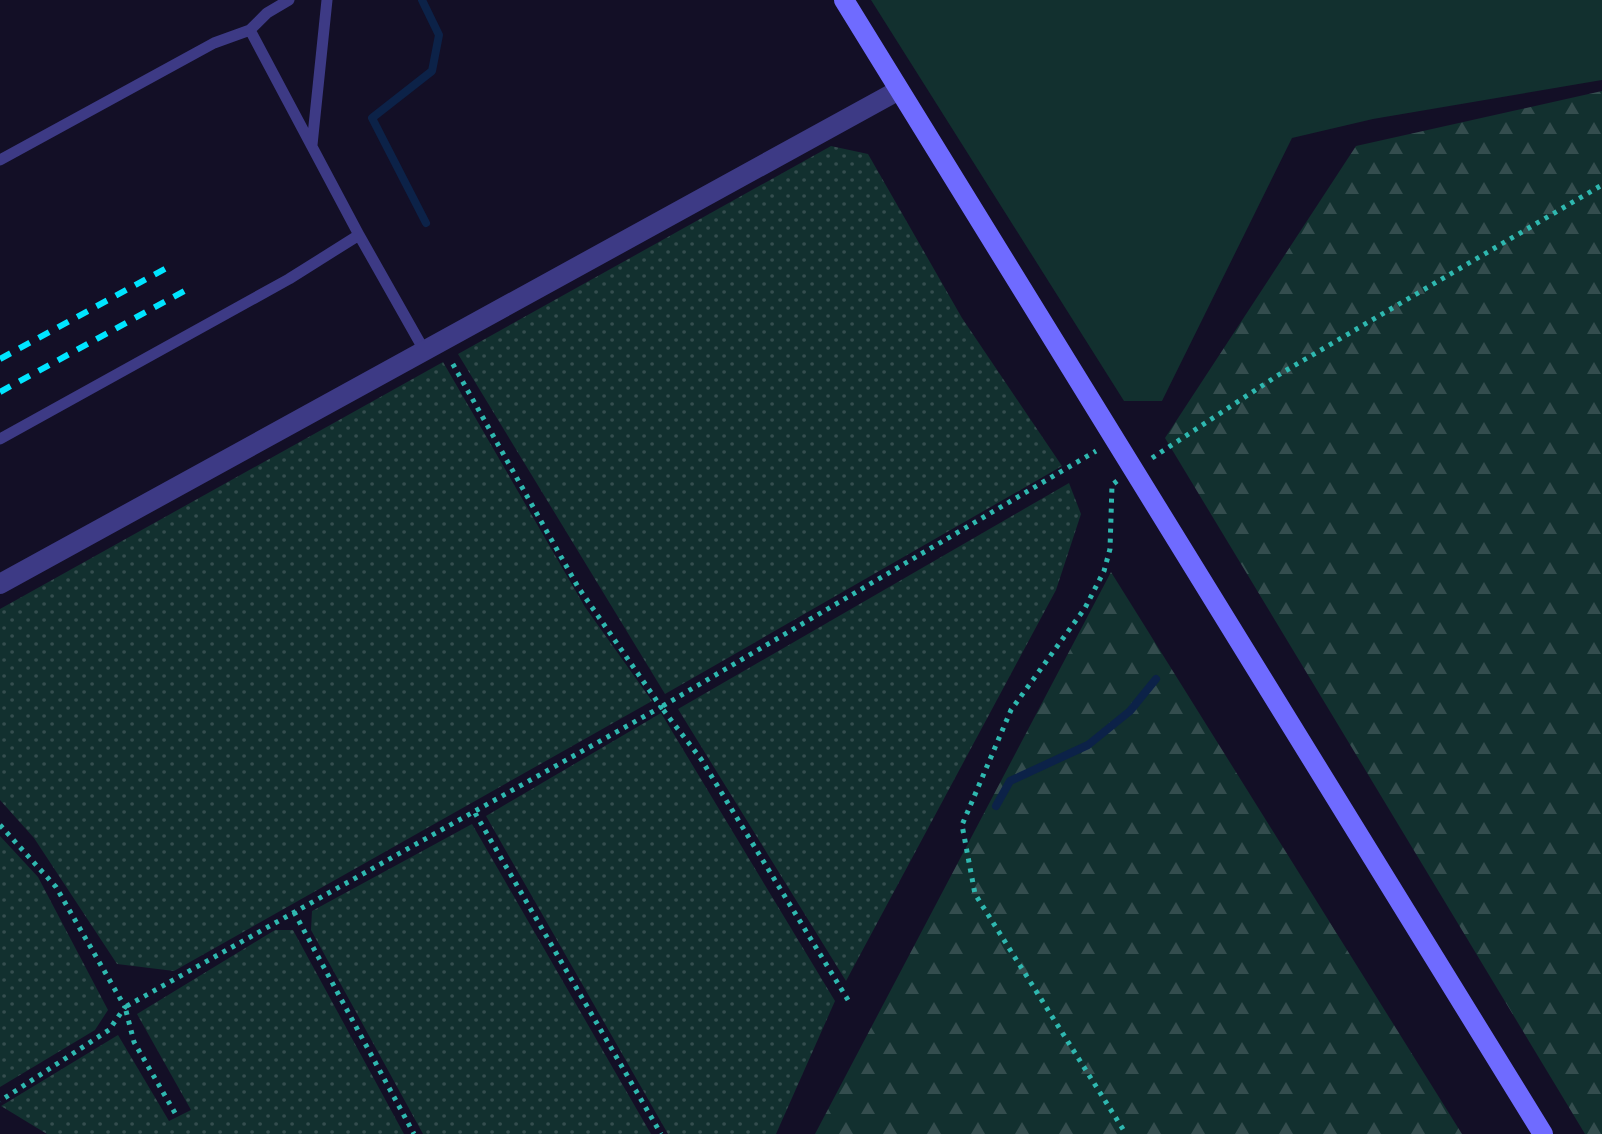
<svg xmlns="http://www.w3.org/2000/svg" width="1602" height="1134" viewBox="0 0 1602 1134" font-family="Commissioner,sans-serif">
	<style>
		.grass { fill: #12302f }
		.forest { fill: url(#forest-firs) }
		.park { fill: url(#park-dots) }
		.lines { fill: none; stroke-linecap: round; stroke-linejoin: round }
		.stream { stroke: #0c2248; stroke-width: 8 }
		.path { stroke: #2fb8b0; stroke-width: 5; stroke-dasharray: 4 6; stroke-linecap: butt }
		.service { stroke: #3d3a85; stroke-width: 11 }
		.minor { stroke: #3d3a85; stroke-width: 20 }
		.secondary { stroke: #6f6bff; stroke-width: 20 }
		.rail { stroke: #00e5ff; stroke-width: 6; stroke-dasharray: 12 10; stroke-linecap: butt }
	</style>
	<defs>
		<pattern id="forest-firs" width="22" height="20" patternUnits="userSpaceOnUse" patternTransform="scale(2)"><rect width="22" height="20" fill="#12302f"/><path d="M5 1l3.5 6h-7zM16 11l3.5 6h-7z" fill="#344d4e"/></pattern>
		<pattern id="park-dots" width="8" height="8" patternUnits="userSpaceOnUse" patternTransform="scale(2)"><rect width="8" height="8" fill="#12302f"/><path d="M2 2h.1M6 6h.1" fill="none" stroke="#344d4e" stroke-width="1.8" stroke-linecap="round"/></pattern>
	</defs>
	<rect width="100%" height="100%" fill="#130f26"/>
	<path class="grass" d="M871,0H1602V80L1373,119L1292,138L1162,401H1124Z"/>
	<path class="forest" d="M1602,91V1134H1585L1165,438L1356,146Z
		M1111,572L1462,1134H815Z"/>
	<path class="park" d="M831,146L868,154L962,318L1062,466L665,694L458,354Z
		M443,362L585,607L652,701L174,971L117,964L34,838L0,800V609Z
		M1069,483L1081,514L1056,590L846,981L678,709Z
		M661,713L835,1001L776,1134H668L486,816Z
		M472,824L651,1134H423L311,930L312,911Z
		M0,836L38,877L108,1010L95,1030L0,1087Z
		M275,930H293L404,1134H47L1,1106L118,1035L169,1121L191,1110L137,1014Z"/>
	<g class="lines">
		<path class="stream" d="M422,0L439,35L432,71L372,118L426,223
			M996,806L1010,781L1088,745L1130,711L1156,679"/>
		<path class="path" d="M1152,458L1280,374L1602,185
			M1117,481L1112,485L1110,549L1104,571L1085,608L1011,710L962,825L975,894L1126,1134
			M475,813L661,1134
			M0,825L56,887L125,1007L109,1030L0,1101
			M294,912L414,1134
			M848,1000L701,759L661,707L1096,451
			M175,1113L134,1042L125,1007L661,707L578,587L450,359"/>
		<path class="service" d="M312,145L327,0
			M0,160L214,43L250,30L267,13L289,0
			M359,235L424,350
			M0,439L289,279L359,235L250,30"/>
		<path class="minor" d="M0,584L899,90"/>
		<path class="secondary" d="M844,0L1543,1134"/>
		<path class="rail" d="M0,359L172,265
			M0,392L186,290"/>
	</g>
</svg>
